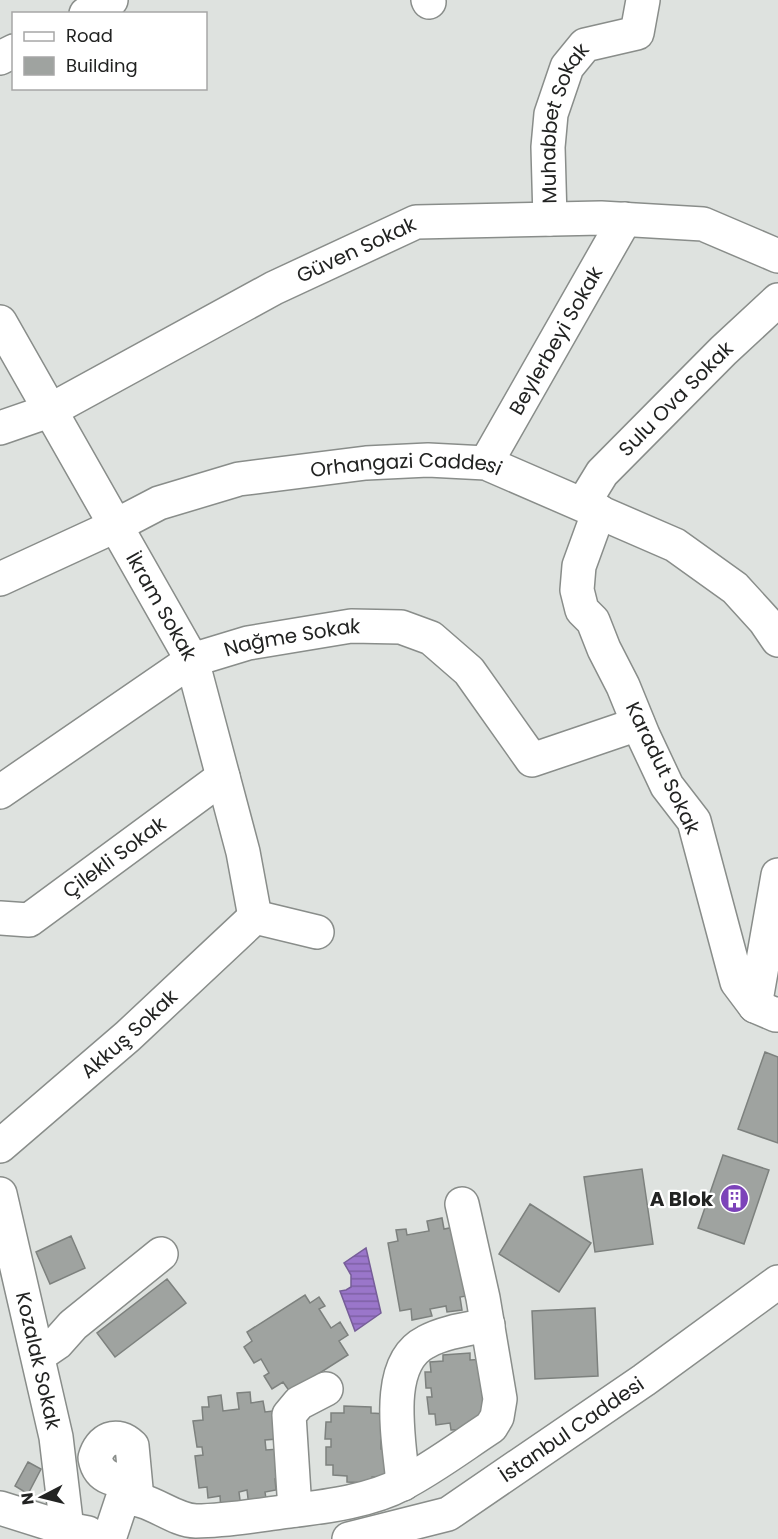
<svg xmlns="http://www.w3.org/2000/svg" width="778" height="1539" viewBox="0 0 778 1539" font-family="Poppins,sans-serif">
	<style>
		.water { fill: url(#water-rules); stroke: #765d98; stroke-width: 1.5 }
		.building { fill: #9fa3a0; stroke: #7d817e; stroke-width: 1.5 }
		.lines { fill: none; stroke-linecap: round; stroke-linejoin: round }
		.minor-casing { stroke: #898d8a; stroke-width: 36 }
		.minor { stroke: #fff; stroke-width: 33 }
		.labels { text-anchor: middle; dominant-baseline: central; stroke-width: 4.5; stroke-linejoin: round; paint-order: stroke }
		.street-label { font-size: 20px; fill: #222322; stroke: #fff }
		.poi-label { font-size: 20px; font-weight: bold; fill: #222322; stroke: #fff; text-anchor: end }
	</style>
	<defs>
		<pattern id="water-rules" width="6" height="5" patternUnits="userSpaceOnUse" patternTransform="scale(1.5)"><rect width="6" height="5" fill="#9a76ca"/><path d="M0 2.5h6" fill="none" stroke="#7d60a4"/></pattern>
	</defs>
	<rect width="100%" height="100%" fill="#dee2df"/>
	<path class="water" d="M366,1248L381,1313L355,1331L340,1291L346,1290L351,1287V1275L344,1263Z"/>
	<path class="building" d="M765,1052L778,1057V1143L738,1129Z
		M723,1155L769,1170L744,1244L698,1228Z
		M642,1169L653,1244L595,1252L584,1177Z
		M530,1204L591,1243L559,1292L499,1254Z
		M442,1218L444,1229L460,1226L472,1295L460,1297L462,1310L447,1312L446,1306L430,1309L432,1316L412,1320L411,1309L400,1311L388,1243L398,1241L396,1230L406,1229L407,1235L429,1231L427,1221Z
		M71,1236L85,1268L50,1284L36,1252Z
		M167,1279L186,1303L115,1357L97,1333Z
		M305,1295L310,1303L319,1297L325,1306L319,1309L331,1328L340,1322L348,1335L339,1341L348,1355L290,1392L283,1382L272,1389L264,1376L269,1373L261,1359L254,1363L244,1347L252,1341L247,1332Z
		M595,1308L598,1376L535,1379L532,1311Z
		M470,1353V1360L486,1359L482,1395L488,1394L475,1429L451,1430L450,1423L436,1425L435,1414H429L427,1397H432L431,1388H426L425,1372H431L430,1362L443,1361V1355Z
		M250,1392L251,1403L263,1401L265,1412L273,1411L277,1439L265,1440L266,1450L279,1449L282,1478L275,1479L276,1490L265,1492L267,1505L249,1507L247,1490L239,1492L241,1508L221,1511L220,1496L208,1498L207,1487L199,1488L195,1456L203,1455L202,1447H197L193,1421L203,1420L202,1407H209L208,1397L221,1395L223,1411L239,1409L237,1393Z
		M344,1406L371,1407V1413L387,1414V1440H381V1449H386V1477H372V1483L347,1482V1476L333,1475V1465H326V1447H331V1439H325L326,1422H331V1413H344Z
		M28,1462L41,1469L28,1494L15,1486Z"/>
	<g class="lines">
		<defs>
			<g id="minor">
				<path d="M428,0L429,2"/>
				<path d="M86,14L111,0"/>
				<path d="M0,58L14,51"/>
				<path id="s1" d="M550,219L548,147L551,114L567,67L585,45L637,33L643,0"/>
				<path id="s2" d="M0,322L192,660L243,852L255,917"/>
				<path id="s3" d="M0,428L49,411L274,288L416,222L601,218L703,224L778,256"/>
				<path id="s4" d="M486,463L625,219"/>
				<path id="s5" d="M583,504L602,473L723,351L778,300"/>
				<path d="M599,511L579,566L577,590L582,610L593,621L604,649L623,686L643,735L667,786L694,821L737,982L755,1006L776,1015L778,1014"/>
				<path id="s6" d="M0,579L115,526L159,503L239,479L366,463L428,460L486,463L675,545L735,588L765,621L778,640"/>
				<path id="s7" d="M0,792L192,660L248,643L351,626L401,627L431,638L469,671L532,760L638,724"/>
				<path d="M255,917L317,932"/>
				<path id="s8" d="M0,918L29,920L223,777"/>
				<path d="M755,1006L778,875"/>
				<path id="s9" d="M0,1146L128,1036L255,917"/>
				<path id="s10" d="M0,1194L56,1437L67,1529"/>
				<path d="M38,1356L57,1343L73,1325L161,1254"/>
				<path d="M135,1480C117,1481 99,1480 95,1458C100,1439 117,1431 132,1446L137,1499"/>
				<path d="M403,1484C400,1444 382,1364 426,1342C444,1332 468,1329 488,1325"/>
				<path d="M0,1508L67,1529L88,1533"/>
				<path d="M295,1510L289,1415L299,1403L326,1389"/>
				<path d="M110,1536L122,1500C148,1494 170,1520 196,1521C225,1521 253,1516 282,1512C320,1507 369,1502 402,1484C433,1468 462,1446 491,1427L497,1417L500,1399L483,1298L462,1204"/>
				<path id="s11" d="M349,1539L448,1514L644,1380L778,1282"/>
			</g>
		</defs>
		<use href="#minor" class="minor-casing"/>
		<use href="#minor" class="minor"/>
	</g>
	<defs>
		<symbol id="building-disc" viewBox="-11 -11 22 22"><circle r="9.5" fill="#7c43b9" stroke="#fff"/><path d="M-4-6H4V6H1V3H-1V6H-4ZM-2.5-4.3h1.7v1.8h-1.7ZM.8-4.3h1.7v1.8H.8ZM-2.5-1h1.7V.8h-1.7ZM.8-1h1.7V.8H.8Z" fill="#fff"/></symbol>
	</defs>
	<g fill-rule="evenodd">
		<use href="#building-disc" x="718" y="1182" width="33" height="33"/>
	</g>
	<g class="labels">
		<g class="street-label">
			<text stroke="none"><textPath href="#s1" startOffset="99">Muhabbet Sokak</textPath></text>
			<text stroke="none"><textPath href="#s3" startOffset="399">Güven Sokak</textPath></text>
			<text stroke="none"><textPath href="#s4" startOffset="141">Beylerbeyi Sokak</textPath></text>
			<text stroke="none"><textPath href="#s5" startOffset="141">Sulu Ova Sokak</textPath></text>
			<text stroke="none"><textPath href="#s6" startOffset="428">Orhangazi Caddesi</textPath></text>
			<text stroke="none"><textPath href="#s2" startOffset="327">İkram Sokak</textPath></text>
			<text stroke="none"><textPath href="#s7" startOffset="336">Nağme Sokak</textPath></text>
			<text transform="translate(663 768) rotate(64)">Karadut Sokak</text>
			<text stroke="none"><textPath href="#s8" startOffset="135">Çilekli Sokak</textPath></text>
			<text stroke="none"><textPath href="#s9" startOffset="171">Akkuş Sokak</textPath></text>
			<text stroke="none"><textPath href="#s10" startOffset="171">Kozalak Sokak</textPath></text>
			<text stroke="none"><textPath href="#s11" startOffset="252">İstanbul Caddesi</textPath></text>
		</g>
		<g class="poi-label">
			<text x="713" y="1199">A Blok</text>
		</g>
	</g>
	<rect x="12" y="12" width="195" height="78" fill="#ffffff" stroke="#a7a7a7" stroke-width="1.5"/>
	<rect x="24" y="32" width="30" height="9" fill="#ffffff" stroke="#a7a7a7" stroke-width="1.5"/>
	<text x="66" y="42" font-size="18" fill="#222322">Road</text>
	<rect x="24" y="57" width="30" height="18" fill="#9fa3a0" stroke="#a7a7a7" stroke-width="1.5"/>
	<text x="66" y="72" font-size="18" fill="#222322">Building</text>
	<g transform="translate(42 1497) rotate(263)" stroke="#ffffff" stroke-width="4.5" paint-order="stroke">
	<path d="M0-4.5L10 22L0 15L-10 22Z" fill="#222322"/>
	<text y="-9" font-size="16" font-weight="bold" text-anchor="middle" fill="#222322">N</text>
	</g>
</svg>
